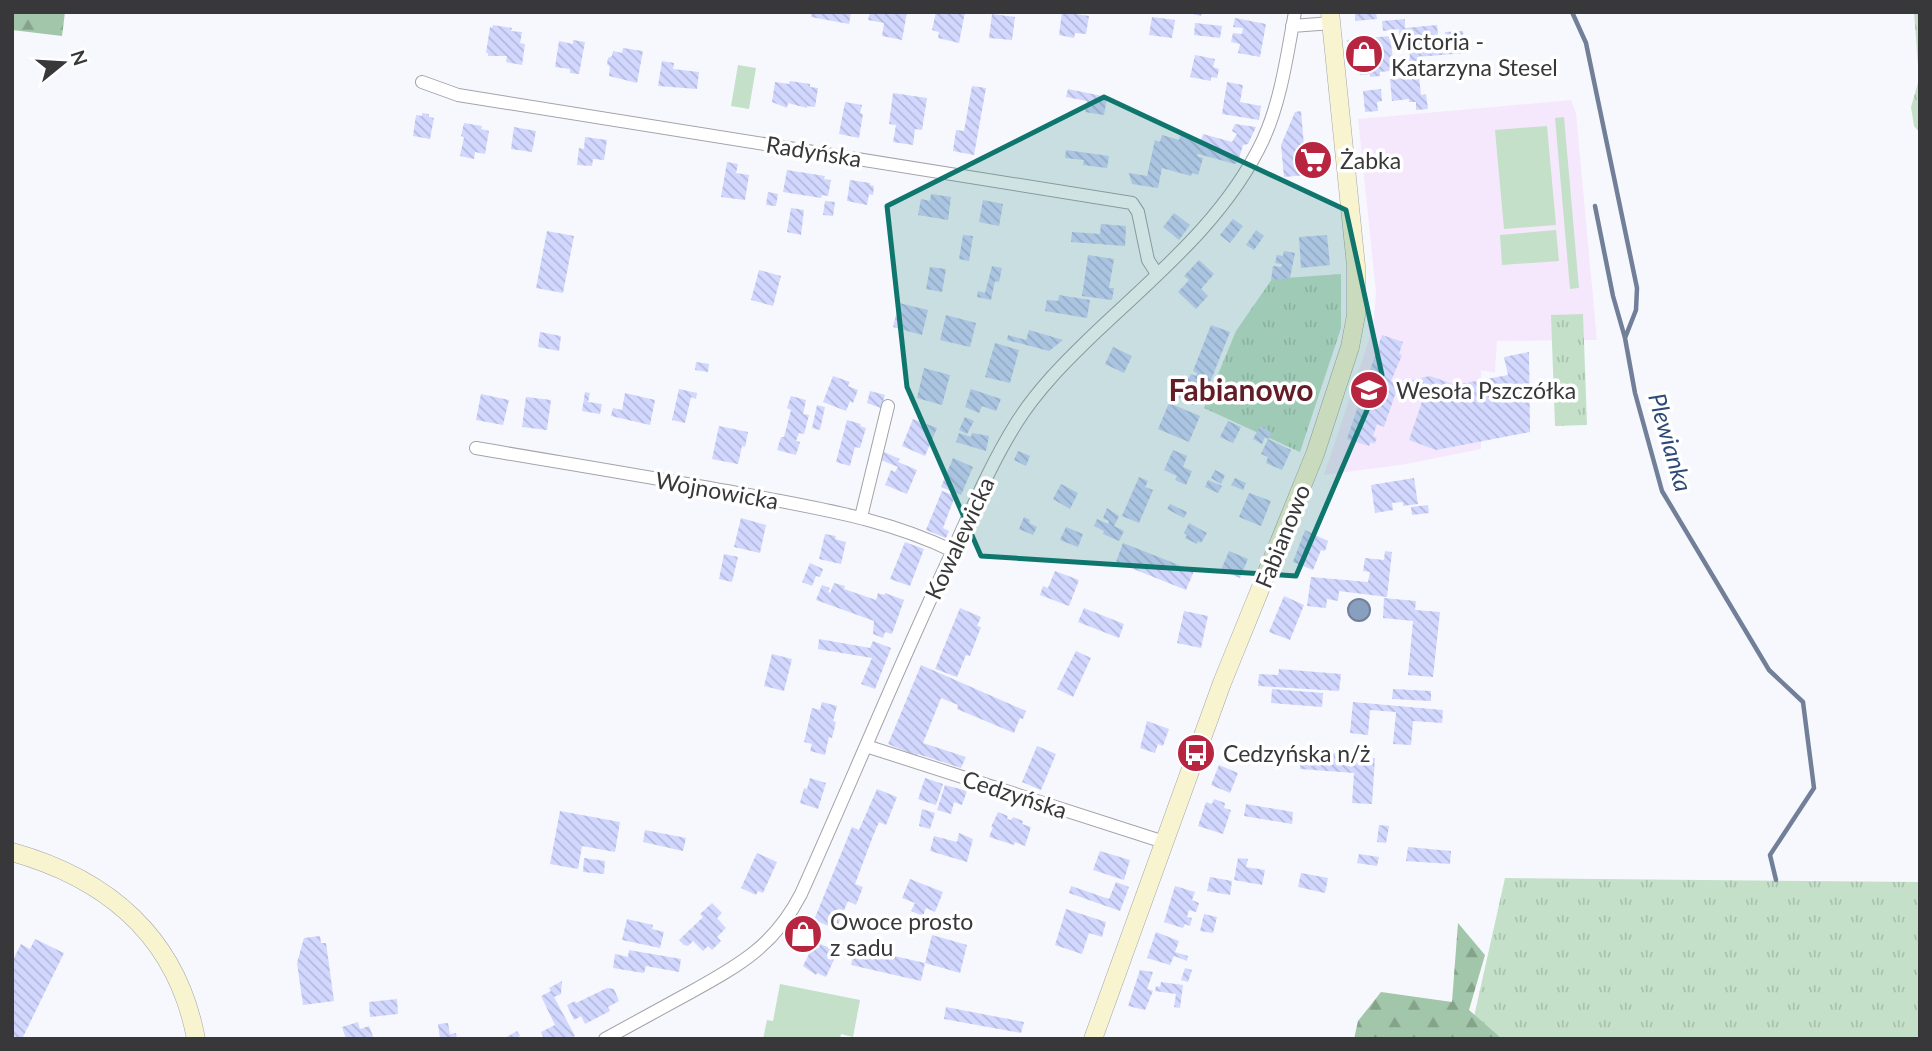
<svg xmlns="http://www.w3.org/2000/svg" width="1932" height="1051" viewBox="0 0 1932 1051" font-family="Lato,sans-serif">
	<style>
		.education { fill: #f6e8fc }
		.grass { fill: url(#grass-tufts) }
		.forest { fill: url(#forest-firs) }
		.garden { fill: #c4e0c9 }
		.water { fill: #899fc0; stroke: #718098; stroke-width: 2 }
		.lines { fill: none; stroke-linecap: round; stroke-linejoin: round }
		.stream { stroke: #718098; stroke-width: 4.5 }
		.building { fill: url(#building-back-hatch) }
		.street-casing { stroke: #a3a4a9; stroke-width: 14 }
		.secondary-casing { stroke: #a3a4a9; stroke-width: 19 }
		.street { stroke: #fff; stroke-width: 12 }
		.secondary { stroke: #f8f4d0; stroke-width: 18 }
		.marked { fill: #0f766e; fill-opacity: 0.2; stroke: #0f766e; stroke-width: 5; stroke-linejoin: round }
		.labels { text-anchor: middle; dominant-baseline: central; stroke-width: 7; stroke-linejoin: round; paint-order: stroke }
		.poi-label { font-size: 23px; fill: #38383a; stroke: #fff; text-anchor: start }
		.street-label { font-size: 23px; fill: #38383a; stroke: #fff }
		.water-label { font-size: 24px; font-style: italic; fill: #2e4a78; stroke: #fff }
		.district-label { font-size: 30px; font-weight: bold; fill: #621d26; stroke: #fff }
	</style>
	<defs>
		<pattern id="grass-tufts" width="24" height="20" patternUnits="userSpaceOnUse" patternTransform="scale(1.75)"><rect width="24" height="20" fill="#c4e0c9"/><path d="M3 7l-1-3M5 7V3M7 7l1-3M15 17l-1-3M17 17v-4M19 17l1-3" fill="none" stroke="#a9c1ad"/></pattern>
		<pattern id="forest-firs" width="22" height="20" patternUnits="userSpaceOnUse" patternTransform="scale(1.75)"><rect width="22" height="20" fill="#a2c6aa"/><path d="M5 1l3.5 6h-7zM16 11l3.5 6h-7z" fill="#85a28b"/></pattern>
		<pattern id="building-back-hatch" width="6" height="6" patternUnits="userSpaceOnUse" patternTransform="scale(1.75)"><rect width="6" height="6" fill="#d1d7fe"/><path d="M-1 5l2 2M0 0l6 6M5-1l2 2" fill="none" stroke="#b4b9da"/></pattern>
	</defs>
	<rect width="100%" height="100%" fill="#f7f8fd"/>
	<path class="education" d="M1571,100L1576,113L1597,340L1497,341L1495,373L1481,370V449L1407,464L1324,475L1373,328L1376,293L1358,119Z"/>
	<path class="grass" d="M1914,12H1920V133L1914,126L1911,107L1919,79Z
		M1341,274V328L1300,452L1204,408L1236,331L1272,279Z
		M1583,314L1587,425L1555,426L1551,315Z
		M1505,878L1920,882V1039H1469Z"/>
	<path class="forest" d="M12,12H65L62,36L12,30Z
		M1458,923L1485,955L1469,1010L1502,1039H1354L1358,1021L1381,992L1452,1002Z"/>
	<path class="garden" d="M738,65L756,68L749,109L731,106Z
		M1564,117L1579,288L1570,289L1555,118Z
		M1547,126L1556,225L1504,229L1495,130Z
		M1556,230L1559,261L1502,265L1500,235Z
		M780,984L860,1000L853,1037L841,1034L840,1039H763L767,1020L773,1021Z"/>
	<path class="water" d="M1348 610a11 11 0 1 1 22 0a11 11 0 1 1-22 0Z"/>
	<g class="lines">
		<path class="stream" d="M1572,12L1586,43L1637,288L1636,310L1625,338L1635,393L1662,491L1769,670L1803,702L1814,788L1770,855L1776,880
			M1595,206L1613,296L1625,338"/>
	</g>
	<path class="building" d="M812,12H851L849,24L811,17Z
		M870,12H907L902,40L882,36L884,23L868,20Z
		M936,12H965L959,43L938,38L939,32L932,30Z
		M1062,12L1089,16L1086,34L1075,33L1074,38L1059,35Z
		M1184,12H1202L1201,16Z
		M1355,12H1376L1377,19L1355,21Z
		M992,14L1015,17L1012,40L989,38Z
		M1152,17L1175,20L1172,38L1149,35Z
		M1235,18L1266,24L1260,57L1238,53L1240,44L1231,42L1233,33L1242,34L1243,28L1233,27Z
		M1405,19V28L1437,25L1438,36L1400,39L1399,29L1383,31L1382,21Z
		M1195,23L1222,26L1220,38L1194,35Z
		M493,25L512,28L511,31L522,32L520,43L525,44L522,65L506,62L507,56H488V53H486L490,27L492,28Z
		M1463,31L1465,53L1417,57L1418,68L1380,72V76L1370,77V74L1360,75L1358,54L1349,55L1347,40L1390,36L1393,59L1410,58L1409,48L1418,47L1417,41L1446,38L1445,32Z
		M573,40L585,42L579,74L570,73V69L555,67L559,41L573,44Z
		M623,48L643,51L637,83L609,76L610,67L607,64L608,58L612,56L613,51L622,53Z
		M1195,55L1215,59L1213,67L1219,69L1217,78L1211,77V81L1190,77Z
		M662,61L674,63L673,69L699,72L697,89L658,86Z
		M1419,77L1421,95L1426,94L1428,109L1416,110V102H1409V99L1392,101L1390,79Z
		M790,81L810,84V87L818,88L815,107L807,106V108L788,103L787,108L772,102L775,82L789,84Z
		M1227,82L1243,85L1240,102L1261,106L1259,120L1222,114Z
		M972,86L986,88L974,155L953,151L956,130L964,131Z
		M1068,89L1107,97L1104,115L1085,112L1087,101L1066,97Z
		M1381,89L1382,101L1377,102L1378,111L1365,112L1363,91Z
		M893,93L927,98L922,130L915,129L913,145L893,142L896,125L889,124Z
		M845,102L862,105L860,113L863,114L859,138L839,134Z
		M1301,111L1305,157L1317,156L1319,174L1284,177L1281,145L1295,112Z
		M422,113L429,114V117L434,118L430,139L413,136L416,115L422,116Z
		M464,123L482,126L481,129L489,131L485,154L475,152L474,159L460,156L464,137L461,136Z
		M1235,124L1256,127L1248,144L1243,145L1238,162L1235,164L1198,154L1197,156L1203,158L1198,175L1192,173L1191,176L1162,168L1158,188L1132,184L1129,173L1147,176L1155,140L1160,142L1162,135L1179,140L1181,134L1201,140L1203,134L1232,142L1237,134L1232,131Z
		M514,127L536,131L532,152L511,149Z
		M585,137L607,140L604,160L593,159L592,166L577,165L579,148L584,149Z
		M1066,150L1109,156L1107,168L1083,165L1084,160L1065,158Z
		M727,162L738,164L736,173L749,175L745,200L721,197Z
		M787,170L825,176L824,179L831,180L828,196L822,195L821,198L783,192Z
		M850,180L870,183V185L874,186L873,195L869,194L867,205L847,201Z
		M768,192L778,194L776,206L766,205Z
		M931,194L951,197L948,220L918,215L921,199L930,201Z
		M983,200L1003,204L999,226L979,222Z
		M825,201L835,202L833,216L823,215Z
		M791,208L804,210L801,235L787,232Z
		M1174,213L1190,225L1179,240L1163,227Z
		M1233,219L1243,226L1230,243L1220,235Z
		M1101,224L1126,226L1125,246L1071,242L1072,232L1100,234Z
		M1256,230L1264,236L1254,250L1246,245Z
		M547,231L574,236L563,293L536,288Z
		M963,235L973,236L969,261L959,259Z
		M1327,235L1330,265L1301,268L1299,237Z
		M1284,251L1295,253L1290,278L1271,280L1273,266L1281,267L1282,264L1275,263L1277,255L1283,256Z
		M1088,255L1114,259L1109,288H1114L1112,300L1082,296Z
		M1199,260L1214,274L1201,289L1208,296L1196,309L1178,292L1189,280L1184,276Z
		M992,266L1002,268L999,282L995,281L991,300L977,297L978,291L985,293Z
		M930,267L946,269L942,292L926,289Z
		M759,270L781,276L773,306L751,300Z
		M1059,295L1090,300L1087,318L1045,311L1047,300L1058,301Z
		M899,303L928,310L922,335L893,327Z
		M946,315L976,323L970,347L940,340Z
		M1211,325L1230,332L1209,385L1205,384L1194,405L1173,395L1182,375L1189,378L1191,374L1196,376L1197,373L1193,371Z
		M1029,330L1063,340L1049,351L1007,340L1008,335L1026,340Z
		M540,332L561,336L559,351L538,347Z
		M1382,335L1403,342L1399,354L1402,355L1391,381L1397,383L1430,376L1455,385L1508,375L1504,357L1529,352L1530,432L1436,450L1409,440L1427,387L1396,392L1384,427L1377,424L1373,436L1377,438L1374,444L1371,442L1369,446L1347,439Z
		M995,343L1019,350L1010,383L985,377Z
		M1113,347L1132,356L1124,373L1105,364Z
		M696,362L709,364L708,372L695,370Z
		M924,368L950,375L942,405L917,398Z
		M833,376L850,382L848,386L858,390L853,403L850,401L846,411L823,402Z
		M679,389L697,393L696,399L691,397L685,423L672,420Z
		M971,389L1001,399L996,411L982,406L979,413L965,407Z
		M870,391L885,395L881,408L867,403Z
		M585,392L590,393L588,402L602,404L600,414L582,411Z
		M625,393L655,400L650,425L611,416L613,408L622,410Z
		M481,394L509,400L503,425L476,420Z
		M791,396L806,400L803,414L809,415L804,434L799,433L796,441L800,442L796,455L777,450L781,437H784L791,410L787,408Z
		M526,397L551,400L547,430L522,427Z
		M1169,403L1200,416L1189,442L1158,429Z
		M817,405L825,407L820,430L812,428Z
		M965,417L974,421L967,434L959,430Z
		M913,419L937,428L925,456L902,446Z
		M847,420L861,424L860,426L866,428L860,448L855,447L850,466L836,462Z
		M1228,421L1241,427L1233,443L1220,437Z
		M719,426L748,432L745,447L742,446L738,464L712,459Z
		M1260,426L1272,432L1268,439L1265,437L1262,444L1253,439Z
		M959,433L971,437L972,433L989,436L986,451L956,442Z
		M1268,439L1291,450L1282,470L1266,463L1268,457L1261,454Z
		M1173,450L1187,456L1183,467L1192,471L1186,485L1175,480L1177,476L1164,470Z
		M1018,451L1030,456L1026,466L1014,460Z
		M884,452L900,459L898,462L917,470L907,494L885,485L891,470L895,472L898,467L881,460Z
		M953,458L973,467L961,495L941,487Z
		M1215,470L1225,475L1221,484L1211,478Z
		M1139,477L1148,481L1145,487L1153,490L1139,523L1122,516Z
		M1235,478L1246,483L1243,490L1231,485Z
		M1414,478L1418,504L1403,506V502L1392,503L1393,510L1375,513L1371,485Z
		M1208,480L1222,486L1218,493L1205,487Z
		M1061,484L1078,493L1070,509L1053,499Z
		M942,491L955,496L943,528L949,531L946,538L926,530Z
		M1249,493L1271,501L1261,526L1239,517Z
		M1170,504L1187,512L1184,518L1167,509Z
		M1428,505L1429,513L1412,515L1411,507Z
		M1107,508L1119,516L1114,526L1124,531L1119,541L1103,534L1104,531L1094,526L1097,519L1108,524L1109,521L1103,518Z
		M1024,517L1030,520L1029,523L1037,527L1033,535L1019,529Z
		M741,518L766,525L760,553L734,547Z
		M1189,523L1207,533L1201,543L1198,541L1197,544L1185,538L1187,535L1184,533Z
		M1066,527L1083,534L1078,547L1060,540Z
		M1305,530L1328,541L1325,551L1321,550L1313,570L1293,562Z
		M825,534L836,536L835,539L846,542L841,564L819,559Z
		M905,542L924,549L910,586L890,579Z
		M1123,543L1194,571L1186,590L1116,562Z
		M1229,551L1248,559L1240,578L1221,570Z
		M1385,551L1392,552L1387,597L1339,591L1338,601L1327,599L1326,608L1307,606L1311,577L1368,582L1370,572L1363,571L1365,558L1384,560Z
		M724,554L738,557L732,582L719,579Z
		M810,563L823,569L820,577L816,576L812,586L802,582Z
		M1055,571L1079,580L1069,606L1040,595L1043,586L1048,588Z
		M834,583L845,586L844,589L876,600L878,593L884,595L885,593L904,600L892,634L885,632L883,638L873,634L874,621L816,600L822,585L830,588L828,592L830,593Z
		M1284,596L1304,605L1290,640L1269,632Z
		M1384,598L1416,601L1415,610L1440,612L1433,677L1408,675L1413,621L1383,618Z
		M960,608L981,617L977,626L981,627L970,656L966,655L957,677L935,669Z
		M1084,608L1124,624L1119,638L1078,622Z
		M1184,611L1208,616L1201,648L1177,643Z
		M819,639L870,648L873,641L891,648L875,689L861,684L872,658L818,649Z
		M1076,651L1091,658L1073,697L1057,689Z
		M772,654L792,659L784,691L764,686Z
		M921,665L1026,711L1023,719L1020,718L1014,733L957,709L958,705L941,698L923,743L966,757L961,768L918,754L917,756L888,744Z
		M1279,669L1341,674L1339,691L1258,686L1259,674L1278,675Z
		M1272,689L1323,693L1322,707L1271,703Z
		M1393,689L1431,691V701L1392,699Z
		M822,702L837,706L833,721L836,722L832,738L829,737L825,755L810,751L812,744L804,742L812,708L820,710Z
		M1353,702L1443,710L1442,723L1413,721L1411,745L1393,744L1396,712L1370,710L1368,735L1350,733Z
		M1147,721L1169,729L1163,746L1158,744L1155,753L1140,748Z
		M1037,746L1056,754L1041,790L1022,782Z
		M1301,751L1351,754L1350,759H1355V757L1375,758L1372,804L1352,803L1354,773L1300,769Z
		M1219,765L1238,773L1230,793L1211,785Z
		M810,778L826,783L818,809L800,803L804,788L807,789Z
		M925,778L943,784L936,805L918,799Z
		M945,785L967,791L962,805L954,802L951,814L937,810Z
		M877,789L897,797L886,825L879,822L873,836L855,884L863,887L856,905L848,901L836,929L814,920L852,827L859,830Z
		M1214,799L1225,803L1224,808L1231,810L1223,834L1198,826L1206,802L1212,804Z
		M1246,804L1293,812L1292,824L1244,816Z
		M922,809L935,813L930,829L919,826Z
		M560,811L620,822L615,852L582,846L578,869L550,864Z
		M998,812L1008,816L1007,819L1011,820L1013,817L1023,821L1022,824L1031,827L1025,846L1015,842L1014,845L989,837L993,827H991Z
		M1379,825L1389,826L1386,843L1377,842Z
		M645,830L686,838L683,851L643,842Z
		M959,833L973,839L967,862L930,851L934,836L957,842Z
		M1408,847L1451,851L1450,864L1406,861Z
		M1100,851L1130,860L1124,880L1093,870Z
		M757,853L777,862L763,893L758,891L756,895L741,888Z
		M1359,854L1379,857L1377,866L1357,863Z
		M584,858L605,861L604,874L583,872Z
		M1238,858L1248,859L1246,867L1265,870L1262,885L1234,880Z
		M1301,873L1328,878L1325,893L1298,887Z
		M1210,877L1232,881L1230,895L1207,891Z
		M910,879L943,892L935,912L926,908L923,916L911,911L915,903L902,898Z
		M1116,882L1129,887L1120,911L1069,893L1071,886L1109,899Z
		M1175,886L1195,892L1192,900L1199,903L1196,912L1189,910L1187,917L1192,918L1190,926L1185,924L1183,928L1164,922Z
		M712,903L722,913L717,918L726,928L717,937L721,941L712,950L708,946L703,951L693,941L688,946L684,945L679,940L703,917L700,914Z
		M1066,909L1106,922L1102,937L1089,933L1082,954L1055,945Z
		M1204,914L1217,917L1213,933L1200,931Z
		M627,919L653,925L652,929L664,932L660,948L622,940Z
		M801,928L809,932L806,939L797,936Z
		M1156,932L1179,941L1175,952L1188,956L1187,961L1174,956L1170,965L1147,958Z
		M932,935L967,945L960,973L925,963L921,981L851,965L855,947L925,963Z
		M320,936L321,943H326L334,1001L303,1005L297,963L304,938Z
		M35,939L64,953L22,1039H12V962L21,944L30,949Z
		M820,944L838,951L826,977L817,973L816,975L803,966L813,946L819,948Z
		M629,950L681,959L679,972L646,966L644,973L613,968L615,954L628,957Z
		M1185,968L1192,970L1188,982L1181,980Z
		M1140,970L1153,972L1147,989L1153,991L1145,1010L1128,1006Z
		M562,981L561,994L554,997L575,1036L569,1039H544L541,1032L555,1025L541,996L551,991L549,988Z
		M1161,982L1183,985L1180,1008L1174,1007L1176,994L1155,991L1156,986L1160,987Z
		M607,988L614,989L619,1001L608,1007L610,1011L585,1024L581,1016L574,1020L567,1005L575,1001L576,1003Z
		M397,999L398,1014L370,1017L369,1002Z
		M946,1007L1024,1022L1021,1033L944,1019Z
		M358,1022L360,1029L369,1026L374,1039H346L342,1027Z
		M448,1023L450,1034L456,1033L457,1039H440L438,1024Z
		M517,1031L520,1036L515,1039H503Z"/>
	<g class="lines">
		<defs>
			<path id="street" d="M1292,26L1332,23
				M422,82L458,95L1132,203L1138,212L1148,260L1157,274
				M476,448C569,464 662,479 754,496C825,510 887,519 953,551
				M861,517L888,406
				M866,746L1164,842
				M605,1039C634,1023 662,1008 691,992C740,965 775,945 801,894C851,783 897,670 949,559C970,513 990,465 1017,422C1038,389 1065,362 1093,335C1155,276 1226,219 1263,140C1281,101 1287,55 1295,12"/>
			<path id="secondary" d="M12,852C108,879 177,937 196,1039
				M1093,1039L1222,683L1315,454L1350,347L1356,315V266L1330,12"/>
		</defs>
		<use href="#street" class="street-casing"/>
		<use href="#secondary" class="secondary-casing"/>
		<use href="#street" class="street"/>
		<use href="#secondary" class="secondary"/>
	</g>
	<path class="marked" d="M1104,97L1346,210L1382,375L1296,576L981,556L907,387L887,206Z"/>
	<defs>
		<symbol id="shop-disc" viewBox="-11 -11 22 22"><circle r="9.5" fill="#b72541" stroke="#fff"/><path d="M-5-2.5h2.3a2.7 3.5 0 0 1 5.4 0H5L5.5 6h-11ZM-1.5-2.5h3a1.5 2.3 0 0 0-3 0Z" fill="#fff"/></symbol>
		<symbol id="supermarket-disc" viewBox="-11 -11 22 22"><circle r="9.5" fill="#b72541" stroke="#fff"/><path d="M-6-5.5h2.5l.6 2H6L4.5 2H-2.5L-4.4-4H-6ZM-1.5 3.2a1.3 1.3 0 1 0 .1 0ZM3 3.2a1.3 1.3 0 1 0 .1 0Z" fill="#fff"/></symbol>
		<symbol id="school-disc" viewBox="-11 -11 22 22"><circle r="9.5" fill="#b72541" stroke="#fff"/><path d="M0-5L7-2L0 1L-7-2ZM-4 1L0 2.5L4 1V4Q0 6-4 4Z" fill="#fff"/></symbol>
		<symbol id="bus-disc" viewBox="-11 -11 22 22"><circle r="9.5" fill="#b72541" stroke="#fff"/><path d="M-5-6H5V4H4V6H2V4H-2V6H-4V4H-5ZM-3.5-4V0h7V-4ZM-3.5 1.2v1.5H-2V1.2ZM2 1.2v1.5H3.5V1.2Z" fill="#fff"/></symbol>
	</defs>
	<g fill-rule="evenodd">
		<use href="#shop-disc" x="1342" y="32" width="44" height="44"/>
		<use href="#supermarket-disc" x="1291" y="138" width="44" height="44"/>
		<use href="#school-disc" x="1347" y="368" width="44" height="44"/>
		<use href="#bus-disc" x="1174" y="731" width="44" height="44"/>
		<use href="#shop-disc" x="781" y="912" width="44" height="44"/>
	</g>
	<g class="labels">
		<g class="poi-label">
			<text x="1391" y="41">Victoria -<tspan x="1391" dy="26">Katarzyna Stesel</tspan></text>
			<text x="1340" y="160">Żabka</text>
			<text x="1396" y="390">Wesoła Pszczółka</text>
			<text x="1223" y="753">Cedzyńska n/ż</text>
			<text x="830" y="921">Owoce prosto<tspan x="830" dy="26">z sadu</tspan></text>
		</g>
		<g class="street-label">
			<text transform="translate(814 151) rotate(9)">Radyńska</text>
			<text transform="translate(717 490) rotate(10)">Wojnowicka</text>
			<text transform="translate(1282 536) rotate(-68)">Fabianowo</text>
			<text transform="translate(959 538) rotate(-65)">Kowalewicka</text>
			<text transform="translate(1015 794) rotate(18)">Cedzyńska</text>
		</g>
		<g class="water-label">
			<text transform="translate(1671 442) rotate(74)">Plewianka</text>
		</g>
		<g class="district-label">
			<text x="1241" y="389">Fabianowo</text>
		</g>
	</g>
	<rect width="1932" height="1051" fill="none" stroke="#38383a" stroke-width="28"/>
	<g transform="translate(63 63) rotate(72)" stroke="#ffffff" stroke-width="5" paint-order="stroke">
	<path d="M0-5L12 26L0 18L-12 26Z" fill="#38383a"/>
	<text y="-10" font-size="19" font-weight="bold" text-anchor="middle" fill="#38383a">N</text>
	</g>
</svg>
